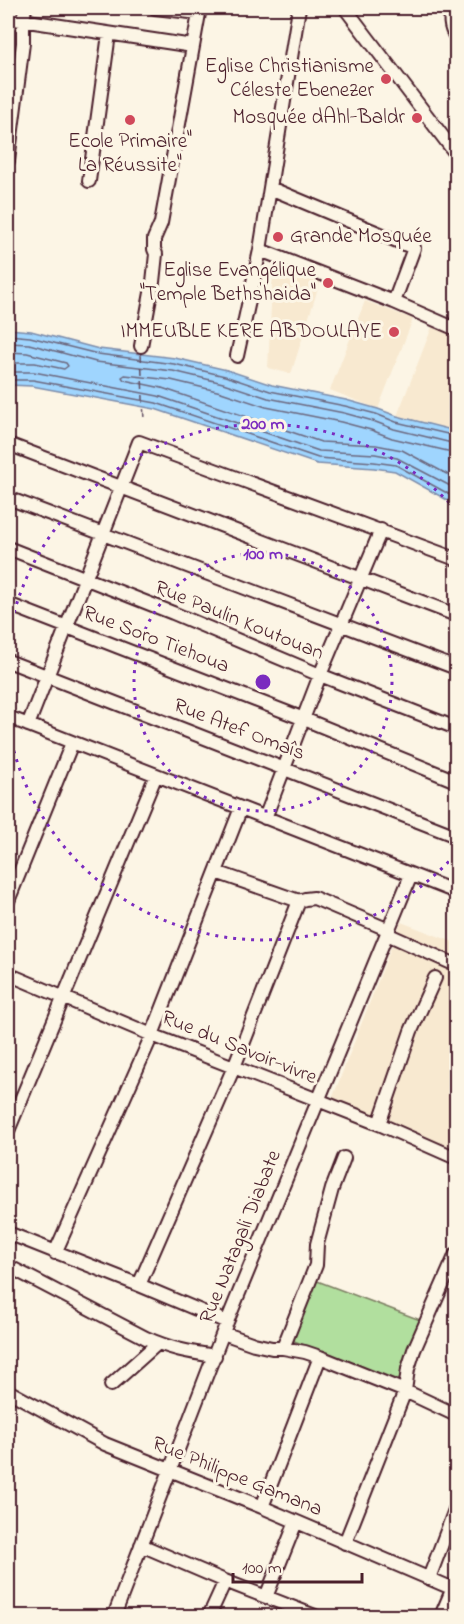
<svg xmlns="http://www.w3.org/2000/svg" width="464" height="1624" viewBox="0 0 464 1624" font-family="'Indie Flower',sans-serif">
	<style>
		.built { fill: #f8e9d0 }
		.green { fill: #b1df9e; stroke: #7e7f64; stroke-width: 1.5 }
		.water { fill: #9fd5fe; stroke: #7d8caa; stroke-width: 1.5 }
		.lines { fill: none; stroke-linecap: round; stroke-linejoin: round }
		.shore { stroke: #6c687f; stroke-width: 1.5 }
		.ferry { stroke: #5f4c60; stroke-width: 1.5; stroke-dasharray: 8 6; stroke-linecap: butt }
		.minor-casing { stroke: #4a1f2b; stroke-width: 16 }
		.minor { stroke: #fcf5e5; stroke-width: 12 }
		.ring { fill: none; stroke: #7b2cbf; stroke-width: 3; stroke-dasharray: 3 6 }
		.poi-dot { fill: #d1495b; stroke: #fcf5e5; stroke-width: 2 }
		.labels { text-anchor: middle; dominant-baseline: central; stroke-width: 6; stroke-linejoin: round; paint-order: stroke }
		.poi-label { font-size: 21px; fill: #4a1f2b; stroke: #fcf5e5; text-anchor: end }
		.street-label { font-size: 21px; fill: #4a1f2b; stroke: #fcf5e5 }
		.centre { fill: #7b2cbf; stroke: #fcf5e5; stroke-width: 3 }
		.ring-label { font-size: 18px; text-anchor: middle; font-weight: bold; fill: #7b2cbf; stroke: #fcf5e5; stroke-width: 6; stroke-linejoin: round; paint-order: stroke }
	</style>
	<rect width="100%" height="100%" fill="#fcf5e5"/>
	<filter id="ink" filterUnits="userSpaceOnUse"><feTurbulence type="fractalNoise" baseFrequency=".0167" numOctaves="2"/><feDisplacementMap in="SourceGraphic" scale="12" xChannelSelector="R" yChannelSelector="G"/><feConvolveMatrix kernelMatrix="1 2 1 2 8 2 1 2 1" color-interpolation-filters="sRGB"/></filter>
	<g filter="url(#ink)">
		<path class="built" d="M273,265L320,282L291,374L268,368Z
			M365,301L413,319L378,409L330,390Z
			M432,327L456,337V431L397,416Z
			M401,922L456,943V1163L327,1112Z"/>
		<path class="green" d="M312,1279L428,1323L405,1384L289,1339Z"/>
		<path class="water" d="M8,329L31,331L99,349L175,358L227,370L272,385L346,400L378,409L397,416L456,431V505L395,471L374,468L317,464L155,409L32,386L8,385Z"/>
		<g class="lines">
			<path class="shore" d="M8,335L30,337L98,354L174,364L225,376L270,391L345,406L376,414L396,422L456,436
				M8,343L29,344L96,362L173,371L223,383L268,398L344,413L373,421L394,429L456,444
				M8,352L27,353L66,363L68,366L64,369L35,363H8
				M8,372H34L158,396L319,451L375,454L397,458L456,489
				M8,380H33L156,403L318,458L374,462L396,465L456,498
				M456,453L392,438L371,430L341,422L266,407L221,392L171,380L125,375L122,377L124,380L162,388L321,442L376,445L402,450L456,479"/>
			<path class="ferry" d="M141,353L144,421"/>
			<defs>
				<path id="minor" d="M155,8L199,13
					M345,8L456,154
					M452,8C450,19 449,27 456,37
					M8,18L193,46
					M8,161L23,43V21L25,8
					M89,181L109,34
					M270,188L414,248L394,302
					M260,250L394,302L456,329
					M141,346L153,282L156,254L154,249V239L161,223L200,8
					M237,356L260,250L299,8
					M8,444L456,615
					M8,498L456,668
					M8,548L173,613L320,675L456,728
					M8,604L304,719L456,781
					M8,661L456,836
					M8,717L456,892
					M28,725L139,442L456,559
					M265,818L320,675L381,530
					M216,872L299,901L305,899L314,898L389,930
					M8,901L72,743
					M387,934L456,965
					M8,974L152,1035L379,1124L456,1158
					M379,1124L411,1031L435,978
					M8,1131L156,775
					M8,1233L139,1285L227,1322
					M55,1253L152,1035L241,808
					M8,1266L146,1338C171,1349 188,1352 215,1356
					M139,1285L234,1067L299,901
					M223,1333L254,1344L272,1348H283L305,1352L320,1357L405,1391L456,1415
					M283,1348L316,1265L317,1244L332,1189L344,1158
					M111,1385L158,1343
					M8,1391L105,1444L262,1507L456,1590
					M262,1507L320,1357
					M345,1543L405,1391L408,1369L414,1350L456,1254
					M141,1545L225,1581L315,1616
					M429,1578L456,1507
					M266,1597L296,1522
					M114,1616L227,1322L411,875
					M209,1616L225,1581
					M441,1616L453,1588"/>
			</defs>
			<use href="#minor" class="minor-casing"/>
			<use href="#minor" class="minor"/>
		</g>
	</g>
	<g class="ring">
		<circle cx="263" cy="682" r="129"/>
		<path d="M455 855A259 259 0 0 1 8 725M8 639A259 259 0 0 1 455 509"/>
	</g>
	<g class="poi-dot">
		<circle cx="386" cy="79" r="6"/>
		<circle cx="417" cy="118" r="6"/>
		<circle cx="130" cy="120" r="6"/>
		<circle cx="278" cy="237" r="6"/>
		<circle cx="328" cy="283" r="6"/>
		<circle cx="394" cy="332" r="6"/>
	</g>
	<g class="labels">
		<g class="poi-label">
			<text x="374" y="67">Eglise Christianisme<tspan x="374" dy="24">Céleste Ebenezer</tspan></text>
			<text x="405" y="118">Mosquée dAhl-Baldr</text>
			<text x="130" y="142" text-anchor="middle">Ecole Primaire"<tspan x="130" dy="24">La Réussite"</tspan></text>
			<text x="290" y="237" text-anchor="start">Grande Mosquée</text>
			<text x="316" y="271">Eglise Evangélique<tspan x="316" dy="24">"Temple Bethshaida"</tspan></text>
			<text x="382" y="332">IMMEUBLE KERE ABDOULAYE</text>
		</g>
		<g class="street-label">
			<text transform="translate(239 621) rotate(22)">Rue Paulin Koutouan</text>
			<text transform="translate(156 640) rotate(21)">Rue Soro Tiehoua</text>
			<text transform="translate(239 730) rotate(21)">Rue Atef Omaîs</text>
			<text transform="translate(239 1048) rotate(22)">Rue du Savoir-vivre</text>
			<text transform="translate(241 1237) rotate(-68)">Rue Natagali Diabate</text>
			<text transform="translate(237 1477) rotate(22)">Rue Philippe Gamana</text>
		</g>
	</g>
	<circle cx="263" cy="682" r="9" class="centre"/>
	<g class="ring-label">
		<text x="263" y="429">200 m</text>
		<text x="263" y="559">100 m</text>
	</g>
	<rect width="464" height="1624" fill="none" stroke="#fcf5e5" stroke-width="30"/>
	<rect x="15" y="15" width="434" height="1594" fill="none" stroke="#4a1f2b" stroke-width="2" filter="url(#ink)"/>
	<path d="M233 1573v9h129v-9" fill="none" stroke="#4a1f2b" stroke-width="3"/>
	<text x="242" y="1573" font-size="18" fill="#4a1f2b" stroke="#fcf5e5" stroke-width="4.5" paint-order="stroke">100 m</text>
</svg>
